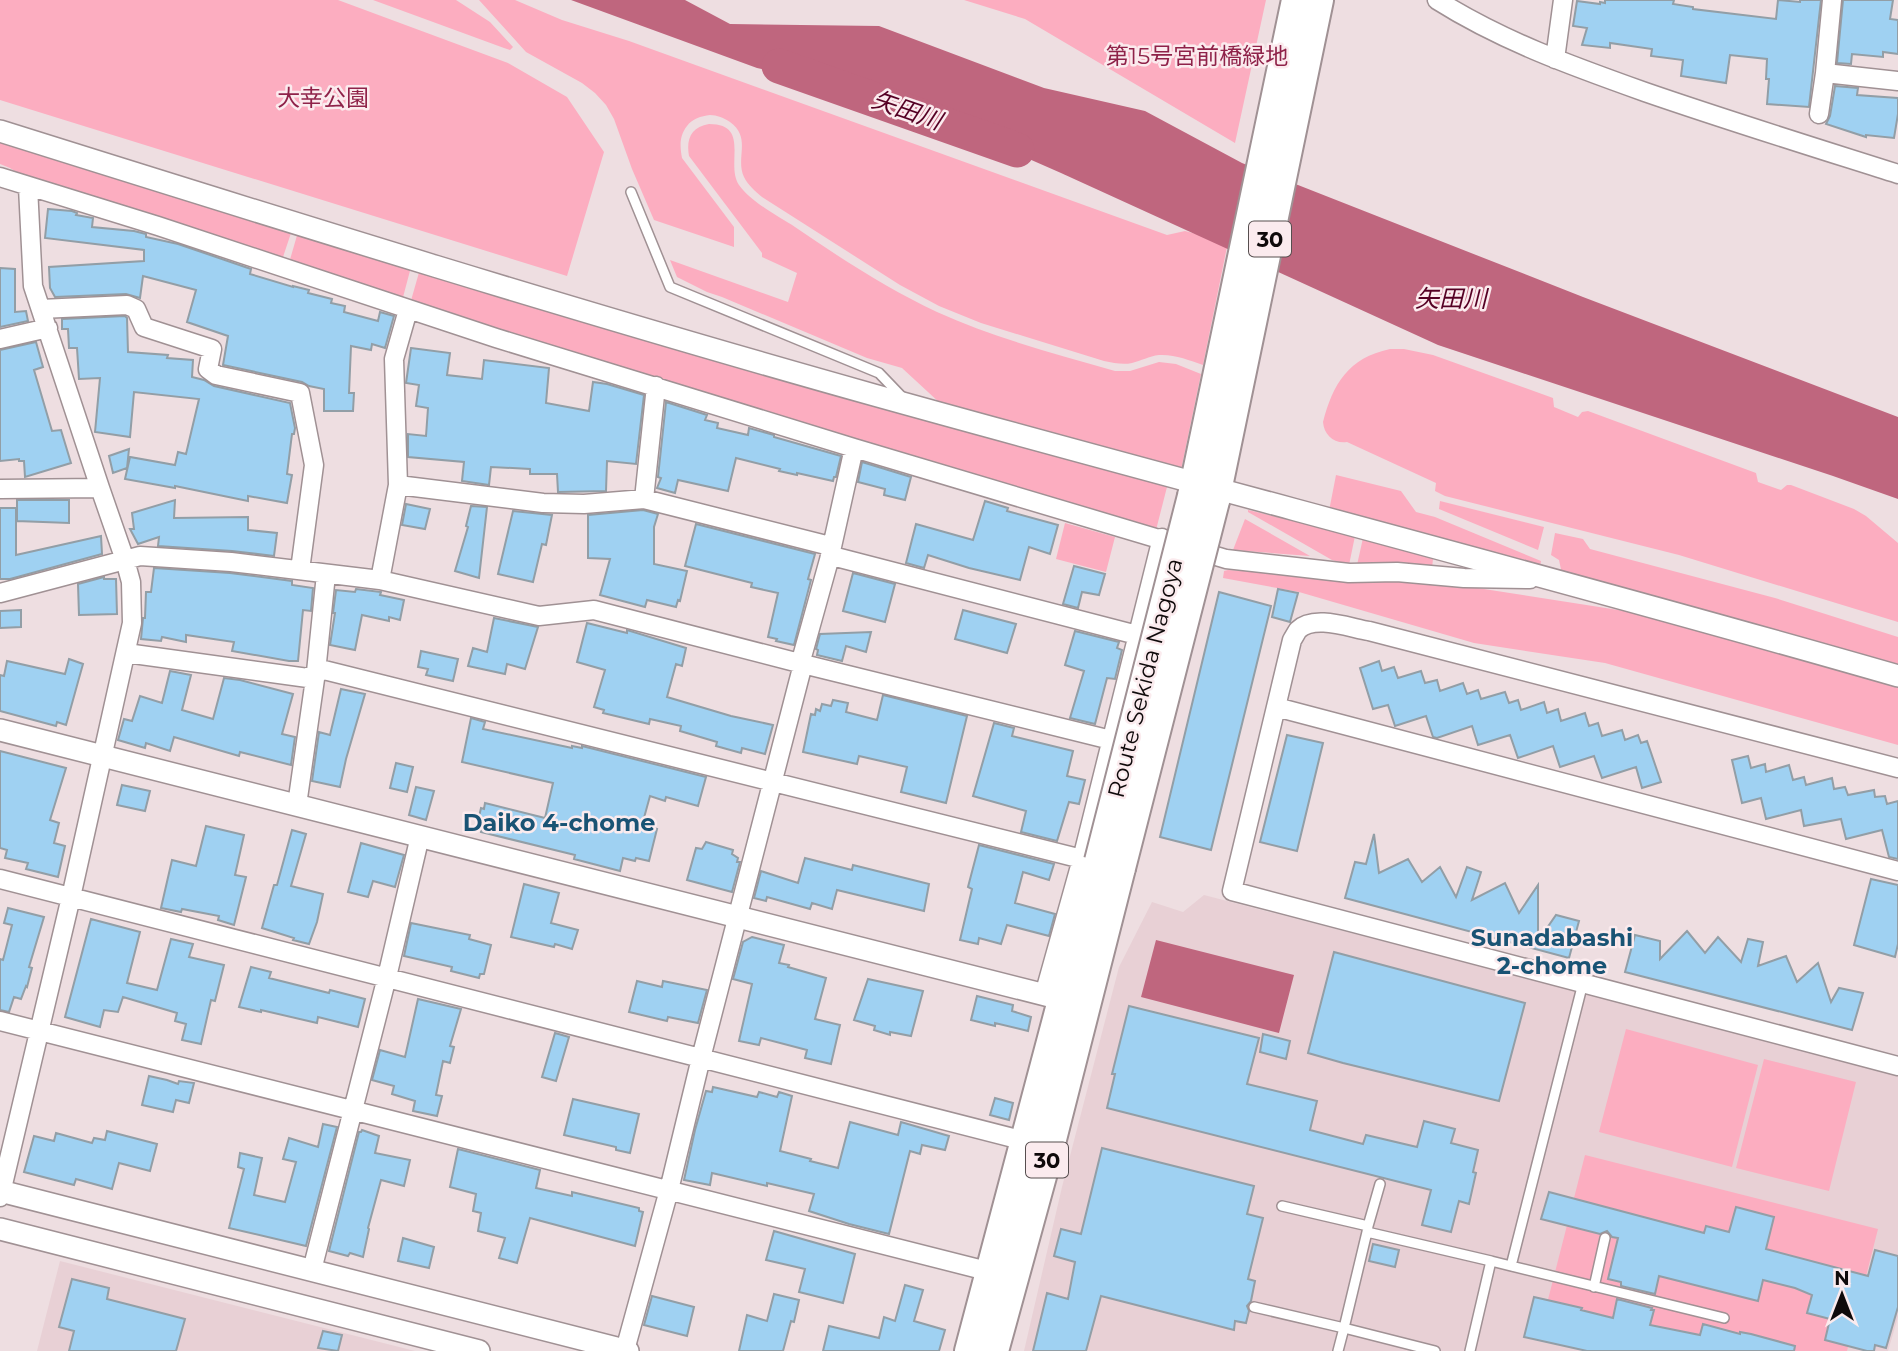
<svg xmlns="http://www.w3.org/2000/svg" width="1898" height="1351" viewBox="0 0 1898 1351" font-family="Montserrat,'Noto Sans JP',sans-serif">
	<style>
		.built { fill: #e8d0d5 }
		.green { fill: #fcadc0 }
		.water { fill: #bf667e }
		.lines { fill: none; stroke-linecap: round; stroke-linejoin: round }
		.river { stroke: #bf667e; stroke-width: 35 }
		.building { fill: #9fd1f2; stroke: #929ea6; stroke-width: 2 }
		.service-casing { stroke: #a09194; stroke-width: 12 }
		.minor-casing { stroke: #a09194; stroke-width: 21 }
		.tertiary-casing { stroke: #a09194; stroke-width: 24 }
		.primary-casing { stroke: #a09194; stroke-width: 32 }
		.service { stroke: #fff; stroke-width: 9 }
		.minor { stroke: #fff; stroke-width: 18 }
		.tertiary { stroke: #fff; stroke-width: 21 }
		.primary { stroke: #fff; stroke-width: 28 }
		.primary-bridge-casing { stroke: #a09194; stroke-width: 32; stroke-linecap: butt }
		.primary-bridge { stroke: #fff; stroke-width: 28 }
		.labels { text-anchor: middle; dominant-baseline: central; stroke-width: 5; stroke-linejoin: round; paint-order: stroke }
		.shield { fill: #fbebee; stroke: #564e4f; stroke-width: 2 }
		.shield-label { font-size: 21px; font-weight: bold; fill: #0f0a0b }
		.park-label { font-size: 23px; fill: #8f2249; stroke: #fbebee }
		.street-label { font-size: 23px; fill: #0f0a0b; stroke: #fbebee }
		.water-label { font-size: 24px; font-style: italic; fill: #550024; stroke: #fbebee }
		.neighbourhood-label { font-size: 24px; font-weight: bold; fill: #195374; stroke: #fbebee }
	</style>
	<rect width="100%" height="100%" fill="#eedee1"/>
	<path class="built" d="M1204,895L1898,1075V1317L1888,1351H1024L1062,1187L1119,967L1152,902L1183,912Z
		M60,1261L415,1351H37Z"/>
	<path class="green" d="M0,0H338L508,63L567,97L604,152L567,276L0,100Z
		M373,0H456L490,22L513,47L510,50L504,48Z
		M479,0H515L562,20L629,41L1167,235L1185,231L1228,242L1203,365C1189,360 1174,354 1159,355C1149,356 1141,361 1132,363C1123,365 1114,363 1104,361L981,323L939,306L900,285L762,197C755,191 748,185 744,177C735,158 752,138 730,122C724,118 717,115 710,115C701,116 692,119 687,126C679,136 680,147 682,158L734,227V247L654,220L632,169L614,119L606,105L595,93L582,83L526,52Z
		M964,0H1266L1235,143L1025,19Z
		M709,124C751,124 725,164 739,185C751,202 778,216 795,227C840,258 888,289 937,312C994,338 1056,354 1115,371H1130L1159,362L1176,364L1201,374L1181,470L941,404L902,368L867,358L722,297L707,292L677,277L670,260L788,302L797,273L762,257V253L689,156C686,139 691,127 709,124Z
		M0,139L292,230L282,260L38,186L10,168L0,164Z
		M298,232L411,267L402,301L289,263Z
		M420,269L1004,441L1167,487L1156,530L410,304Z
		M1390,349H1404L1433,355L1553,398L1554,407L1578,417L1582,412L1588,411L1756,473L1758,482L1781,490L1787,485H1791L1854,509L1866,516L1898,543V622L1679,555L1445,496L1435,491L1436,483L1347,442C1334,444 1324,435 1323,422C1333,384 1348,358 1390,349Z
		M1336,475L1401,491L1416,512L1435,517L1541,561L1540,567L1329,511Z
		M1440,501L1544,527L1538,550L1439,509Z
		M1248,510L1355,536L1349,565L1332,560L1248,512Z
		M1245,519L1310,556L1233,550Z
		M1065,523L1115,537L1106,572L1056,559Z
		M1555,533L1583,539L1590,549L1775,598L1898,637V666L1562,574L1559,560L1551,555Z
		M1363,538L1433,559L1432,568L1394,563L1357,565Z
		M1228,570L1458,585L1644,614L1898,684V745L1605,663L1474,643L1299,592L1223,578L1224,571Z
		M1626,1029L1758,1065L1732,1167L1599,1132Z
		M1764,1059L1856,1082L1829,1191L1736,1168Z
		M1585,1155L1878,1229L1847,1351H1655L1542,1323Z"/>
	<path class="water" d="M571,0H685L730,24L879,26L1044,88L1145,111L1242,163L1583,297L1898,417V499L1833,476L1438,345L1061,173L882,94L757,68Z
		M1156,940L1294,975L1279,1033L1141,997Z"/>
	<g class="lines">
		<path class="river" d="M779,66L1017,150"/>
	</g>
	<path class="building" d="M1605,0H1674L1673,4L1693,7V9L1776,19L1778,0L1800,2V0H1821L1809,107L1767,104L1769,79H1766L1767,59L1730,55L1726,83L1681,76L1683,60L1651,56L1652,49L1610,43V48L1582,45L1587,28L1573,26L1577,1L1600,4V2L1605,3Z
		M1843,0H1893L1890,19L1898,20V54L1883,52V57L1852,54L1851,64L1837,63Z
		M1835,86L1858,88L1857,95L1898,98V114L1894,138L1866,135V137L1826,124L1830,116Z
		M48,209L72,211L77,213L76,215L93,218L92,227L134,231L146,234V237L178,244L251,269L250,274L293,287V286L309,290L308,293L332,299L331,303L345,306L344,312L378,321L380,312L394,316L385,348L372,344L371,350L351,346L349,393H354L353,411H324V389L309,386L302,382L223,365L228,336L187,322L196,290L143,276L140,298L126,294L55,297L50,288L49,267L144,261V250L45,238Z
		M0,268L15,269V312L26,311L28,321L0,327Z
		M125,316L127,318L128,352L168,355L167,358L193,360L192,377L204,380L214,386L290,403L295,428L294,434H292L287,474L292,475L287,503L248,496V501L175,486V488L125,479L130,457L175,465L178,452L186,454L199,399L134,392L130,437L95,432L100,378L79,379L77,348H69L68,329H62V319Z
		M36,342L43,367L34,370L52,431L61,430L71,463L25,477L24,461H19V459L0,461V350Z
		M411,348L450,353L447,375L482,379L484,360L549,368L546,403L589,411L593,382L607,384L644,395L636,464L607,461L606,491L558,492L557,474H530V469L491,467L489,485L462,481L464,462L408,457V434L426,436L428,408L416,406L419,385L406,383Z
		M666,402L707,415L705,420L718,423L717,428L748,435L749,428L774,435V437L841,456L836,477H834L833,481L797,473V475L779,471L780,469L736,458L728,491L678,480L675,493L657,488L661,478L658,477Z
		M129,449L127,468L113,473L109,456Z
		M862,462L911,477L905,500L884,495L885,489L858,482Z
		M17,500H69V523L17,521Z
		M175,500L174,518L248,517V530L277,533L274,556L232,551L158,546L159,537L138,544L130,529H134L132,513Z
		M985,501L1008,508L1007,511L1058,525L1050,554L1029,547L1020,580L969,568L928,555L924,568L906,563L916,524L973,540Z
		M406,504L430,509L425,529L402,525Z
		M471,506L487,507L479,578L455,571L468,527L466,526Z
		M0,508H16V555L101,536L102,554L10,579H0Z
		M643,510L658,514L654,527V564L687,571L680,601L678,600L676,607L647,600L645,607L600,595L610,559L588,558V515Z
		M513,511L552,515L546,545L542,544L533,582L498,574Z
		M696,524L815,554L808,579L811,580L794,645L776,641L777,639L768,637L778,593L751,587L752,583L685,566Z
		M1074,566L1105,574L1099,595L1082,592L1078,608L1063,604Z
		M154,568L230,573L292,581V585L313,588L311,611L303,610L298,661H289L232,651L234,642L186,635V642L162,637L161,641L141,639L143,618H145L146,592H151Z
		M853,573L895,584L885,622L843,611Z
		M104,577V579H116L117,614L79,615L78,584Z
		M356,589L381,592L380,595L404,600L400,620L389,617V621L362,615L355,650L330,645L335,613H333L336,590L355,592Z
		M1278,589L1298,593L1290,622L1272,617Z
		M1219,592L1271,606L1211,850L1160,837Z
		M21,610V627L0,628V611Z
		M963,610L1016,624L1007,653L955,639Z
		M494,618L538,627L525,669L507,664L505,674L468,666L473,648L487,652Z
		M587,623L627,633V630L686,648L682,666L676,664L667,697L731,716L773,725L765,754L742,748L741,753L716,746L717,742L680,731L681,726L650,719L649,724L603,713L604,710L594,707L605,670L577,662Z
		M1075,631L1119,642L1117,648L1122,650L1115,679L1107,678L1095,724L1070,718L1084,671L1065,665Z
		M871,632L866,652L846,646L842,661L817,655L818,650L816,649L820,634Z
		M421,651L458,659L453,681L426,675L428,669L418,667Z
		M69,659L83,664L66,725L57,722L56,726L0,711V675L4,676L7,661L65,674Z
		M1379,661L1382,671L1394,667L1398,678L1421,671L1425,683L1437,680L1440,691L1463,683L1467,694L1478,690L1481,699L1505,692L1509,703L1518,700L1521,710L1544,702L1547,713L1558,709L1561,721L1585,713L1589,726L1598,723L1602,736L1622,730L1625,740L1638,735L1641,743L1647,741L1661,782L1642,788L1636,767L1602,778L1594,756L1560,767L1553,746L1518,758L1510,735L1478,745L1472,726L1437,738L1433,737L1426,716L1395,726L1388,705L1373,709L1360,668Z
		M170,671L191,675L182,710L213,719L224,678L240,680L293,694L282,734L295,737L291,765L240,752L239,756L174,737L170,751L146,743L145,748L118,740L124,719L132,721L140,696L162,703Z
		M341,689L365,694L346,759L340,787L312,781L319,732L330,735Z
		M883,695L967,716L946,803L901,792L907,767L859,756L857,764L803,752L811,714L815,715L816,709L820,711L822,704L831,706L833,700L848,703L846,712L877,720Z
		M471,718L485,722L483,729L572,748V746L582,748V746L706,777L698,806L666,797L665,801L650,796L642,825L657,829L649,861L636,858L635,861L623,858L620,871L574,859L575,855L481,832L482,826L477,825L481,808L484,809L485,803L545,818L553,783L462,762Z
		M994,723L1014,728L1012,736L1073,751L1067,776L1085,780L1079,804L1069,802L1057,841L1021,832L1026,811L973,796Z
		M1287,735L1323,743L1297,851L1260,842Z
		M0,751L66,768L50,820L59,823L54,843L65,846L58,877L26,869L28,863L5,858L7,850L0,848Z
		M1748,756L1751,768L1765,764L1766,772L1789,765L1793,780L1804,777L1806,785L1832,778L1834,789L1845,787L1848,795L1874,790L1875,797L1885,796L1887,804L1898,801V859L1889,857L1882,830L1846,839L1841,819L1804,826L1801,810L1766,819L1761,798L1742,803L1732,760Z
		M396,763L413,767L407,792L390,788Z
		M122,785L150,791L145,811L117,805Z
		M416,787L434,791L426,820L409,815Z
		M206,826L244,835L235,875L246,877L234,925L218,920L219,916L182,909L181,912L161,908L172,860L196,866Z
		M292,830L306,834L291,886L323,894L317,922L309,944L293,940L294,938L262,928L274,885H277Z
		M1374,834L1379,873L1408,859L1422,882L1440,867L1456,897L1467,867L1481,872L1472,900L1505,883L1519,913L1538,885V941L1556,915L1579,921L1569,958L1345,898L1355,862L1366,864Z
		M706,842L733,850L732,854L738,858L737,862H740L732,892L687,880L696,848L702,849Z
		M361,843L404,855L395,887L373,881L368,897L348,892Z
		M979,845L1054,864L1049,880L1023,872L1015,903L1055,914L1049,936L1007,925L1001,944L979,938L978,944L960,940L972,889L968,887Z
		M805,858L852,870L853,865L929,884L924,911L837,890L832,909L812,903L810,909L767,897L766,901L754,898L761,871L798,883Z
		M1871,879L1898,885V944L1895,957L1854,945Z
		M524,884L559,893L551,923L578,930L572,949L555,944L554,947L511,937Z
		M8,908L44,917L29,967L32,968L27,987L26,986L21,999L14,997L9,1012L0,1010V959L3,960L12,925L4,923Z
		M91,919L140,932L127,983L157,990L171,939L193,944L189,957L224,965L215,1001L211,1000L201,1044L182,1040L186,1024L175,1021L177,1013L123,997L118,1012L104,1010L100,1027L65,1017Z
		M411,923L470,935L469,939L491,945L484,974H480L479,978L451,971L452,967L404,956Z
		M1687,931L1705,953L1718,937L1741,962L1748,939L1763,942L1758,966L1786,956L1797,982L1818,963L1831,1002L1839,988L1863,993L1852,1030L1625,972L1635,935L1660,941V959Z
		M752,937L784,945L779,963L789,965L788,967L826,978L815,1019L840,1025L831,1064L805,1058L807,1050L761,1038L759,1045L739,1041L752,984L733,979L743,942Z
		M1334,952L1525,1003L1499,1101L1343,1063L1308,1053Z
		M251,967L271,972L269,978L329,993L330,990L365,999L358,1027L318,1017L317,1023L261,1010V1012L239,1007Z
		M868,979L923,991L911,1036L890,1032V1035L874,1030L875,1026L854,1020Z
		M637,981L662,987L663,981L707,990L698,1023L668,1017L667,1021L629,1012Z
		M977,996L1013,1005L1012,1011L1031,1017L1028,1031L995,1023V1026L971,1020Z
		M418,999L461,1009L450,1046L454,1047L450,1063L443,1061L436,1095L442,1096L437,1116L413,1111L415,1101L392,1094L394,1086L372,1080L380,1050L405,1057Z
		M1129,1006L1259,1038L1247,1084L1317,1101L1310,1130L1363,1144L1366,1135L1417,1147L1424,1121L1455,1129L1451,1143L1478,1150L1473,1172L1476,1173L1469,1204L1459,1201L1451,1232L1422,1225L1431,1190L1107,1108L1115,1074H1112Z
		M555,1033L569,1037L556,1081L542,1077Z
		M1263,1034L1290,1041L1286,1059L1260,1052Z
		M149,1076L167,1080L178,1084L179,1081L194,1083L189,1103L176,1100L173,1112L142,1105Z
		M713,1087L757,1097L759,1092L777,1097L779,1092L792,1096L780,1151L811,1159L810,1161L838,1168L850,1122L898,1135L901,1122L949,1136L945,1150L922,1145L920,1154L910,1151L889,1234L849,1224L809,1211L814,1194L767,1183V1186L712,1173L710,1185L684,1180L695,1130L706,1091L712,1092Z
		M995,1098L1013,1103L1009,1120L990,1115Z
		M573,1099L639,1114L630,1153L616,1150V1147L564,1135Z
		M323,1124L337,1127L306,1246L229,1228L244,1169L238,1167L240,1153L262,1158L254,1195L285,1202L296,1162L283,1159L289,1138L318,1147Z
		M362,1130L379,1136L375,1153L410,1160L404,1186L381,1180L368,1228L369,1229L363,1257L350,1253L348,1256L329,1251L359,1132H361Z
		M107,1131L157,1144L150,1171L119,1163L112,1189L76,1179L74,1185L24,1172L34,1136L54,1141L56,1133L92,1143L94,1138L105,1140Z
		M1102,1148L1254,1186L1247,1214L1263,1218L1248,1279L1255,1281L1251,1301L1247,1306L1249,1311L1246,1323L1235,1321L1234,1330L1101,1296L1086,1351H1033L1047,1293L1068,1299L1075,1262L1054,1256L1061,1229L1081,1234Z
		M458,1149L540,1170L536,1188L572,1196V1192L639,1208V1211L643,1212L635,1246L530,1218L517,1263L499,1258L505,1238L478,1231L481,1213L473,1211L476,1194L450,1187Z
		M1549,1192L1704,1233L1706,1226L1729,1232L1736,1207L1774,1217L1766,1249L1868,1276L1875,1250L1898,1256V1307L1886,1348L1875,1345L1874,1351H1867L1825,1340L1830,1319L1807,1313L1812,1295L1795,1288L1763,1280L1758,1301L1659,1276L1655,1294L1621,1286V1282L1608,1279L1618,1238L1612,1237L1607,1231L1600,1234L1541,1219Z
		M774,1231L855,1254L843,1303L799,1292L805,1269L766,1260Z
		M403,1238L434,1247L429,1268L398,1261Z
		M1373,1244L1399,1250L1395,1267L1369,1261Z
		M72,1279L109,1288L107,1299L185,1319L176,1351H69L74,1331L59,1327Z
		M905,1285L923,1290L914,1321L945,1330L939,1351H823L829,1326L879,1338L884,1317L895,1321Z
		M774,1294L799,1300L794,1322L791,1321L783,1351H739L747,1315L767,1321Z
		M652,1296L694,1307L687,1336L644,1325Z
		M1534,1297L1582,1308L1581,1310L1613,1318L1617,1299L1652,1308L1651,1310H1654L1650,1325L1700,1335L1703,1324L1740,1334V1332L1751,1334L1795,1346L1794,1351H1587L1524,1337Z
		M323,1331L342,1335L338,1351L318,1348Z"/>
	<g class="lines">
		<defs>
			<path id="service" d="M631,192L670,287L879,373L902,397
				M1282,1206L1368,1226L1367,1232
				M1368,1226L1380,1184
				M1491,1261L1511,1266L1583,983
				M1511,1266L1724,1318
				M1594,1287L1605,1238
				M1254,1307L1344,1328L1338,1351
				M1435,1351L1344,1328L1367,1232L1491,1261L1470,1351"/>
			<path id="minor" d="M1437,0C1502,41 1572,66 1645,92C1729,121 1813,147 1898,174
				M1832,0L1825,73L1898,81
				M1555,59L1563,0
				M1819,114L1825,73
				M0,177L158,226L496,338L854,448L1226,559L1349,573L1397,572L1464,578L1530,579
				M41,309L127,305L136,309L144,327L212,349L208,369L216,375L300,393L314,465L300,570
				M0,339L48,328
				M398,485L543,503L584,504L644,499L826,545L836,557L1137,635
				M0,489L100,488
				M644,499L656,386
				M380,580L398,485L394,359L408,310
				M0,593L140,556L231,562L380,580L539,616L594,610L803,664L1111,740
				M126,653L308,678L320,669L1082,859
				M1276,707L1898,871
				M1898,768L1369,631C1350,628 1314,614 1298,630C1296,633 1294,637 1292,640L1232,891L1898,1066
				M297,805L316,672L326,574
				M0,879L1033,1143
				M1044,995L1082,859L1162,538
				M0,1021L991,1272
				M0,1197L71,897L132,623L131,582L125,560L100,488L33,286L28,187
				M312,1270L387,977L420,836
				M625,1350L669,1190L701,1058L803,664L802,657L829,560L854,448"/>
			<path id="tertiary" d="M0,131C290,222 581,313 874,395C1215,490 1558,578 1898,676
				M0,730L1077,1003
				M0,1191L628,1351
				M0,1229L479,1351"/>
			<path id="primary" d="M1192,496L1296,0
				M1215,501L1319,0
				M969,1351L1099,861
				M994,1351L1050,1147L1121,868"/>
		</defs>
		<use href="#service" class="service-casing"/>
		<use href="#minor" class="minor-casing"/>
		<use href="#tertiary" class="tertiary-casing"/>
		<use href="#primary" class="primary-casing"/>
		<use href="#service" class="service"/>
		<use href="#minor" class="minor"/>
		<use href="#tertiary" class="tertiary"/>
		<use href="#primary" class="primary"/>
		<defs>
			<path id="primary-bridge" d="M1099,861L1192,496
				M1121,868L1215,501"/>
		</defs>
		<use href="#primary-bridge" class="primary-bridge-casing"/>
		<use href="#primary-bridge" class="primary-bridge"/>
	</g>
	<g class="labels">
		<g class="shield">
			<rect x="1249" y="221.5" width="42" height="35" rx="5"/>
			<rect x="1026" y="1142.5" width="42" height="35" rx="5"/>
		</g>
		<g class="shield-label">
			<text x="1270" y="239">30</text>
			<text x="1047" y="1160">30</text>
		</g>
		<g class="park-label">
			<text x="1197" y="56">第15号宮前橋緑地</text>
			<text x="323" y="98">大幸公園</text>
		</g>
		<g class="street-label">
			<text transform="translate(1145 678) rotate(-76)">Route Sekida Nagoya</text>
		</g>
		<g class="water-label">
			<text transform="translate(907 110) rotate(19)">矢田川</text>
			<text x="1451" y="298">矢田川</text>
		</g>
		<g class="neighbourhood-label">
			<text x="559" y="822">Daiko 4-chome</text>
			<text x="1552" y="937">Sunadabashi<tspan x="1552" dy="28">2-chome</tspan></text>
		</g>
	</g>
	<g transform="translate(1842 1295)" stroke="#fbebee" stroke-width="5" paint-order="stroke">
	<path d="M0-5L12 26L0 18L-12 26Z" fill="#0f0a0b"/>
	<text y="-10" font-size="19" font-weight="bold" text-anchor="middle" fill="#0f0a0b">N</text>
	</g>
</svg>
